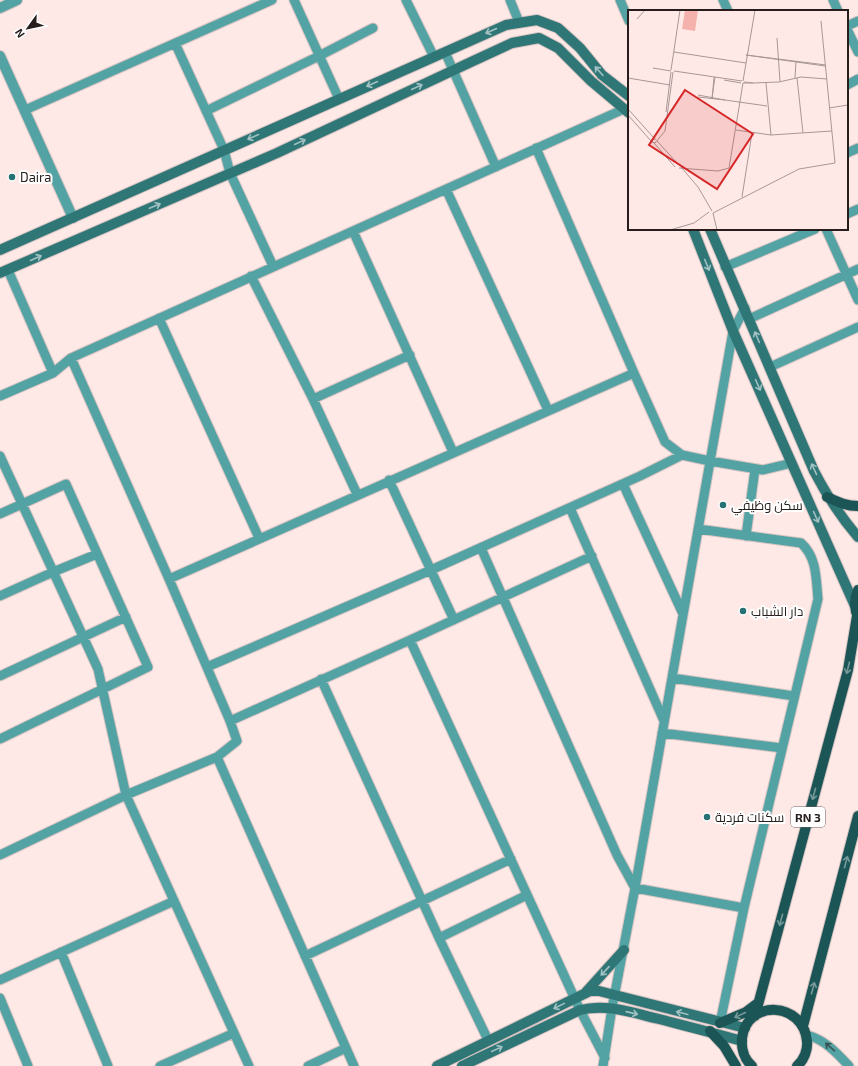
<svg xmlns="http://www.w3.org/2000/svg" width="858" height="1066" viewBox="0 0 858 1066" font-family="'Exo 2',Cairo,sans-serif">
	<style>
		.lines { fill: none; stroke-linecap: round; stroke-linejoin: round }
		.minor-casing { stroke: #d7c4c2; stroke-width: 11 }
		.tertiary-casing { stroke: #d7c4c2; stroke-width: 12 }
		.secondary-casing { stroke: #d7c4c2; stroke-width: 12 }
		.primary-casing { stroke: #d7c4c2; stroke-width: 12 }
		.minor { stroke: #54a3a4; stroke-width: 9 }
		.tertiary { stroke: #54a3a4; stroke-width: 10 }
		.secondary { stroke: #2f7677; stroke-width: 10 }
		.primary { stroke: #1b5556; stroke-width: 10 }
		.oneway { stroke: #a1c1c2 }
		.oneway2 { stroke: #76999a }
		.oneway3 { stroke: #385352 }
		.poi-dot { fill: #267173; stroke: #fff; stroke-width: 1.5 }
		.labels { text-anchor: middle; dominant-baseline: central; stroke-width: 4; stroke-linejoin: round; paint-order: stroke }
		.shield { fill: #fff; stroke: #676160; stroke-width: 1 }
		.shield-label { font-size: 12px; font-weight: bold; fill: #261d1c }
		.poi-label { font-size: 13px; fill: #261d1c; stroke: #fff; text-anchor: start }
		.inset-road { fill: none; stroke: #a89796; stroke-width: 1 }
		.view { fill: #d62828; fill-opacity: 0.15; stroke: #d62828; stroke-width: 2 }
		.inset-edge { fill: none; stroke: #261d1c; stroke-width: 2 }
	</style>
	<rect width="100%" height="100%" fill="#fee9e7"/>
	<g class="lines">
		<defs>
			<path id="minor" d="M294,0L339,99
				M406,0L434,57
				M510,0L519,22
				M620,0L629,21
				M723,0L728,11
				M833,0L838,11
				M847,26L858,21
				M847,29L858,52
				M175,43L224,150L230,173L273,266
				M445,52L496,167
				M847,85L858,79
				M25,110L272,0
				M206,111L319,56L373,28
				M536,148L634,373L665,442L682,455L710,461L763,470L792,463
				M847,153L858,148
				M446,189L548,410
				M847,214L858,209
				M826,229L858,300
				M353,231L453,452
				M725,267L815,229
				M8,270L53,373
				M251,276L313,399L357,494
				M159,318L259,538
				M749,319L858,269
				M71,358L169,579L230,721L237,741L217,757
				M770,367L858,327
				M0,396L53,373L71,358L624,109
				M313,399L410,355
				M0,456L98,669L126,795L249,1066
				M389,480L454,620
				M623,484L683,614
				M570,508L664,721
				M0,514L66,484L148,667L0,739
				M698,529L801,543C817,557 816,579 818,599L744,908L720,1023
				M746,536L755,469
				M481,548L617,855L635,888L744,908
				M169,579L634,373
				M0,596L53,572L97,554
				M410,640L580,1010L605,1058
				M207,667L431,570L640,476L682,455
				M0,676L126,617
				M672,678L794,696
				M321,679L439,938L488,1040
				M230,721L410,640L592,556
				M662,733L782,748
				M0,855L126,795L217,757L354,1066
				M439,938L527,895
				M61,952L108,1066
				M305,956L511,859
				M0,980L174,901
				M0,998L28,1066
				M807,1035C825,1040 836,1052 849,1066
				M160,1066L234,1033
				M308,1066L346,1048
				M603,1066L612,1008L635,888L733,331L745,308"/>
			<path id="tertiary" d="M0,8L17,0
				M0,56L73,218"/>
			<path id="secondary" d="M693,229L733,331L855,606
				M710,229L814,471C827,496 839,515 858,537
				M0,250L506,25L537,20L558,28L580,48L602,75L629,96
				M0,273L277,153L471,62L512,43L539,38L558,48L591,81L629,113
				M586,992L624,950
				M437,1066L590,991H599L745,1028
				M462,1066L580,1010C607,1003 633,1013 659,1019C686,1026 714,1033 742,1041"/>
			<path id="primary" d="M827,497C838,502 846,506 858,506
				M858,590C854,599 854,608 858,618
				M755,1016L848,670L857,616
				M720,1023L746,1012L758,1003
				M803,1026L858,816
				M710,1031L724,1046L736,1066
				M752,1066C744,1059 741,1048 742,1038C747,999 803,1001 807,1041C808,1050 804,1060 797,1066"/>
		</defs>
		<use href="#minor" class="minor-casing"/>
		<use href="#tertiary" class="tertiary-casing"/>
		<use href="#secondary" class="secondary-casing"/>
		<use href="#primary" class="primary-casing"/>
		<use href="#minor" class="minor"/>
		<use href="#tertiary" class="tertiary"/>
		<use href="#secondary" class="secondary"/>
		<use href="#primary" class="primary"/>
	</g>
	<defs><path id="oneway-shaft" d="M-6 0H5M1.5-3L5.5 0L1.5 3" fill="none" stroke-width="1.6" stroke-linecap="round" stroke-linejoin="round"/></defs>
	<g class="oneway">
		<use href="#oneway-shaft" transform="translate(491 31) rotate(156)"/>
		<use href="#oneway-shaft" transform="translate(599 71) rotate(-132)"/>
		<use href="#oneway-shaft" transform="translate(372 84) rotate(156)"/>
		<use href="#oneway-shaft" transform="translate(417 87) rotate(-25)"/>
		<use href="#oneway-shaft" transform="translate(253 137) rotate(156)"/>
		<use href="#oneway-shaft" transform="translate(300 142) rotate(-25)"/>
		<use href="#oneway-shaft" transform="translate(155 206) rotate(-23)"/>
		<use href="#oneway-shaft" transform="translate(36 258) rotate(-24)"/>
		<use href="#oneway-shaft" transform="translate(707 265) rotate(68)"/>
		<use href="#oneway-shaft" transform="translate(757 337) rotate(-113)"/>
		<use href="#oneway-shaft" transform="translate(758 385) rotate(66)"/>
		<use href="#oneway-shaft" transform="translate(814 469) rotate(-115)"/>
		<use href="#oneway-shaft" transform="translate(816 517) rotate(66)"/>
		<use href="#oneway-shaft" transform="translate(605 971) rotate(133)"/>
		<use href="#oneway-shaft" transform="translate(559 1006) rotate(154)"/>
		<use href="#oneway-shaft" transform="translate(632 1013) rotate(13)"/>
		<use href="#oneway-shaft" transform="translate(682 1013) rotate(-166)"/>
		<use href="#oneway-shaft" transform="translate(497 1049) rotate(-25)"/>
	</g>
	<g class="oneway2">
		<use href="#oneway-shaft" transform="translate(848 668) rotate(104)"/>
		<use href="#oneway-shaft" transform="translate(814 794) rotate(105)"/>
		<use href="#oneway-shaft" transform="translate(846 862) rotate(-75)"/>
		<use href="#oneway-shaft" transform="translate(781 920) rotate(105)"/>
		<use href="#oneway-shaft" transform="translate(813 988) rotate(-75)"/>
		<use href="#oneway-shaft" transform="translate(740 1015) rotate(155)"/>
	</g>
	<use class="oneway3" href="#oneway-shaft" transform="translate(830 1047) rotate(-139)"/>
	<g class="poi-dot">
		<circle cx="12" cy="177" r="4"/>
		<circle cx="723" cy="505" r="4"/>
		<circle cx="743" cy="611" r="4"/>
		<circle cx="707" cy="817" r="4"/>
	</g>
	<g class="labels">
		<rect class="shield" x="791" y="807" width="34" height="20" rx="3"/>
		<g class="shield-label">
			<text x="808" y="817">RN 3</text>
		</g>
		<g class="poi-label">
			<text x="20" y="177">Daira</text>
			<text x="731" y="505">سكن وظيفي</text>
			<text x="751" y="611">دار الشباب</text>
			<text x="715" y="817">سكنات فردية</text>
		</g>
	</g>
	<g transform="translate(628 10)">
		<rect width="220" height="220" fill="#fee9e7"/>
		<path d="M57,0H70L67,21L54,19Z" fill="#f5b1ab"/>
		<path class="inset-road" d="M9,9L17,0M193,11L207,153M149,28L152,72M46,42L118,53M197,56L118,45L198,55M25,58L43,61M43,60L52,0M46,61L114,71M87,67L84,88V89L86,68ZM0,68L42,75M167,68L168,51M169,68L175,123M96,70L113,73M115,71L127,0M115,73H125L116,72M125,73L151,72L173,67L199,69M138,73L143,125M70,87L97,90L70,85M97,90L139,96M201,98L220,95M0,99L26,128M38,102L43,62M0,105L23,131M108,120L143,125L204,121M28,129H24V132L27,133L37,121L45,62M29,131L50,154M26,133L47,157M53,157L70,177L84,201M51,158L90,161L101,158L115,73M114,187L124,123M85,203L171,159L207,153M85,203L89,220M42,220L66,213L81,202"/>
		<path class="view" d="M57,80L125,124L89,179L21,135Z"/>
		<rect width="220" height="220" class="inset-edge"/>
	</g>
	<g transform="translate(28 28) rotate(237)" stroke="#ffffff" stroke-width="3" paint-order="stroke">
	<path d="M0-3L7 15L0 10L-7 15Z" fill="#261d1c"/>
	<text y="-6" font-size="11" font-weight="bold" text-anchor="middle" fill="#261d1c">N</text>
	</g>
</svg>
